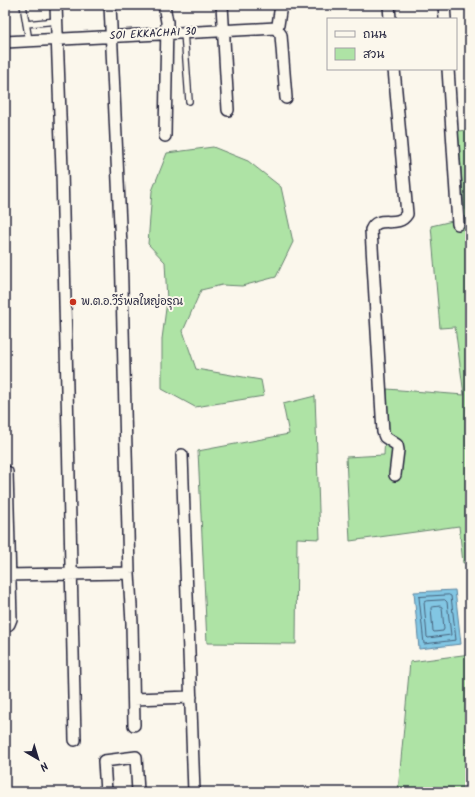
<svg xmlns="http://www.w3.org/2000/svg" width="475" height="797" viewBox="0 0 475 797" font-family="Kalam,'Playpen Sans Thai',sans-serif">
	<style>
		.green { fill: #aee3a5; stroke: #688270 }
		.water { fill: #82c6e3; stroke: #5c84a0 }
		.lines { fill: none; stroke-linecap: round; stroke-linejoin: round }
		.shore { stroke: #48647e; stroke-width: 1 }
		.service-casing { stroke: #22223b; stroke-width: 8 }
		.minor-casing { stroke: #22223b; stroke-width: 14 }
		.service { stroke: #fbf7ec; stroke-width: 5.5 }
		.minor { stroke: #fbf7ec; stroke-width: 11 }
		.poi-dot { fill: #c8321e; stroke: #fbf7ec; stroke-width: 1.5 }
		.labels { text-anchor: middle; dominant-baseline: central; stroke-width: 4; stroke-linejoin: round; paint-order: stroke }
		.street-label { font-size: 11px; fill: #22223b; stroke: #fbf7ec }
		.poi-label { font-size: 11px; fill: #22223b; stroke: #fbf7ec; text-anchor: start }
	</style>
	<rect width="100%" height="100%" fill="#fbf7ec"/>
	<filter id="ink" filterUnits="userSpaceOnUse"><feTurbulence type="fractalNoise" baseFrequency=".025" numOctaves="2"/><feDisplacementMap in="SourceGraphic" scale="8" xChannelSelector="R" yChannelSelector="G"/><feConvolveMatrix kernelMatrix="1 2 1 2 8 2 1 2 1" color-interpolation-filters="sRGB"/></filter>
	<g filter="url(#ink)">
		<path class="green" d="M470,130V562L463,563L459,526L350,541L346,457L384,455L387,389L464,395L455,327L440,328L431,226L465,218L458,131Z
			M213,147L248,161L281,187L293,242L276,277L242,286L222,285L201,290L183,331L196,369L261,380L264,396L195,407L162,389V339L167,301L165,262L148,244L152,191L167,153Z
			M315,396L320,539L297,538L296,644L207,643L198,451L289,434L283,404Z
			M470,654V792H398L410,662Z"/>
		<path class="water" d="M455,590L461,644L419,649L414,592Z"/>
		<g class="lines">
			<path class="shore" d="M449,595L451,596L456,640L424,644L419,597Z
				M445,600L447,602L451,635L428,638L427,637L424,602L426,601Z
				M432,607L440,606L442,607L444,629L443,631L434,632L433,631L431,608Z"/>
			<defs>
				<path id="service" d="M23,5L29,41
					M26,24L57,21
					M184,32L189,101"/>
				<path id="minor" d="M56,5L62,170L75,740
					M110,5L121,247L129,573L132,623L134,725
					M164,5L167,22L165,136
					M222,5L228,110
					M389,5L390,19
					M444,5L445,19
					M276,28L281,35L286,98
					M5,42L276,28L278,25L281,5
					M394,69L407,214C397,230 378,213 371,230L383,432L385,437L397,445L398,450L395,475
					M448,69L458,224
					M182,455L194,792
					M5,575L129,573
					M5,627L9,624L11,619L7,472
					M134,699L191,697
					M106,792L104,761L136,757L138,792"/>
			</defs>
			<use href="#service" class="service-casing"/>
			<use href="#minor" class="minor-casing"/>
			<use href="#service" class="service"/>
			<use href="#minor" class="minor"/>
		</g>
	</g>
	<circle class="poi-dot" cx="73" cy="302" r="4"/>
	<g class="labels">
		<g class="street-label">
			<text transform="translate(153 34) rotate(-3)">SOI EKKACHAI 30</text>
		</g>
		<g class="poi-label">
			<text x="81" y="302">พ.ต.อ.วีร์พลใหญ่อรุณ</text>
		</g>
	</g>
	<rect width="475" height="797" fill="none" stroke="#fbf7ec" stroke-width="20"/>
	<rect x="10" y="10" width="455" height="777" fill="none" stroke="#22223b" stroke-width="1.5" filter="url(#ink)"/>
	<rect x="327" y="18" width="130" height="52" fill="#fbf7ec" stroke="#a4a2a5"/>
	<rect x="335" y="31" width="20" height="6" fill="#fbf7ec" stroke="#a4a2a5"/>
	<text x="363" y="38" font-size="12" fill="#22223b">ถนน</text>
	<rect x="335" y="48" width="20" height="12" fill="#aee3a5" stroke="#a4a2a5"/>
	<text x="363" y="58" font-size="12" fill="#22223b">สวน</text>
	<g transform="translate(38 759) rotate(142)" stroke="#fbf7ec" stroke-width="3" paint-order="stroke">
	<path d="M0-3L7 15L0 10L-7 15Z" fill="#22223b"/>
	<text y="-6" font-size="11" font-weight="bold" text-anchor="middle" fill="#22223b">N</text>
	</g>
</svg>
